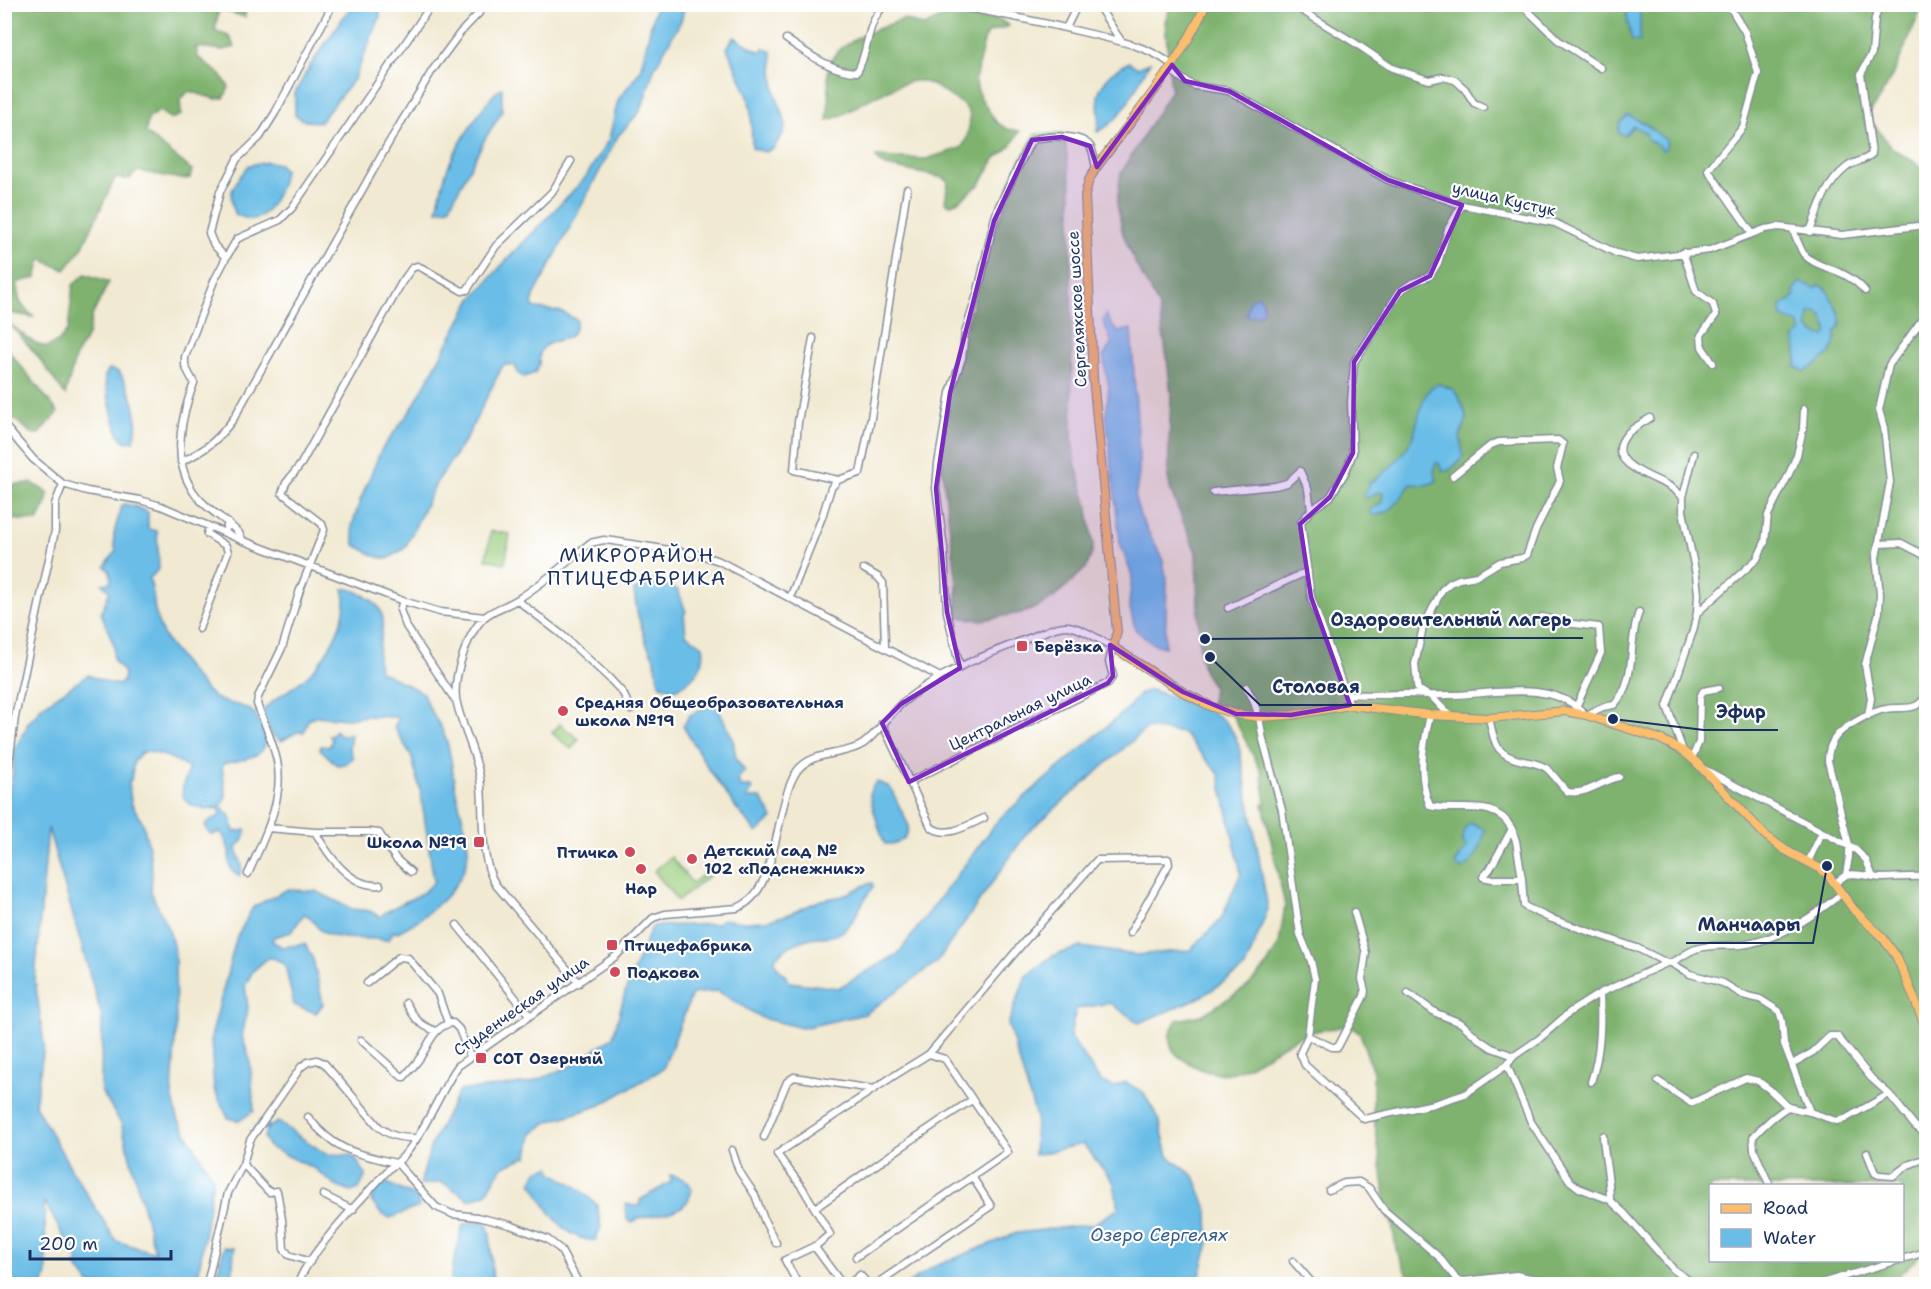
<svg xmlns="http://www.w3.org/2000/svg" width="1931" height="1289" viewBox="0 0 1931 1289" font-family="'Shantell Sans',sans-serif">
	<style>
		.green { fill: #9dcf7f; stroke: #5c7f6e; stroke-width: 1.5 }
		.forest { fill: #7eb26e; stroke: #4c7066; stroke-width: 1.5; fill-rule: evenodd }
		.water { fill: #6bbde7; stroke: #4376a2; stroke-width: 1.5; fill-rule: evenodd }
		.lines { fill: none; stroke-linecap: round; stroke-linejoin: round }
		.minor-casing { stroke: #868c98; stroke-width: 9 }
		.major-casing { stroke: #868c98; stroke-width: 10 }
		.minor { stroke: #fff; stroke-width: 6 }
		.major { stroke: #fabe6d; stroke-width: 8 }
		.marked { fill: #7b2cbf; fill-opacity: 0.2; stroke: #7b2cbf; stroke-width: 4.5; stroke-linejoin: round }
		.poi-dot { fill: #d1495b; stroke: #fff; stroke-width: 2 }
		.labels { text-anchor: middle; dominant-baseline: central; stroke-width: 4.5; stroke-linejoin: round; paint-order: stroke }
		.street-label { font-size: 16px; fill: #1b2f5e; stroke: #fff }
		.poi-label { font-size: 16px; font-weight: bold; fill: #1b2f5e; stroke: #fff; text-anchor: start }
		.water-label { font-size: 18px; font-style: italic; fill: #335a87; stroke: #fff }
		.quarter-label { font-size: 20px; letter-spacing: 1.5px; fill: #1b2f5e; stroke: #fff }
		.leader { fill: none; stroke: #1b2f5e; stroke-width: 2 }
		.callout-dot { fill: #1b2f5e; stroke: #fff; stroke-width: 2 }
		.callout-label { font-size: 18px; text-anchor: middle; font-weight: bold; fill: #1b2f5e; stroke: #fff; stroke-width: 4.5; stroke-linejoin: round; paint-order: stroke }
	</style>
	<rect width="100%" height="100%" fill="#fff"/>
	<filter id="ink" filterUnits="userSpaceOnUse"><feTurbulence type="fractalNoise" baseFrequency=".0167" numOctaves="2"/><feDisplacementMap in="SourceGraphic" scale="12" xChannelSelector="R" yChannelSelector="G"/><feConvolveMatrix kernelMatrix="1 2 1 2 8 2 1 2 1" color-interpolation-filters="sRGB"/></filter>
	<filter id="wash" filterUnits="userSpaceOnUse"><feTurbulence type="fractalNoise" baseFrequency=".008" numOctaves="4" result="noise"/><feDisplacementMap in="SourceGraphic" scale="24" xChannelSelector="R" yChannelSelector="G"/><feGaussianBlur stdDeviation="1.35" result="paint"/><feColorMatrix in="noise" values="0 0 0 0 0 0 0 0 0 0 0 0 0 0 0 0 0 1.4 0 .05"/><feComposite in="paint" operator="in"/></filter>
	<g filter="url(#wash)">
		<rect width="100%" height="100%" fill="#f1e9d1"/>
		<path class="green" d="M491,531L510,534L505,563L486,559Z
			M560,724L579,739L571,749L552,733Z
			M671,857L692,883L714,867L716,870L678,901L654,871Z"/>
		<path class="forest" d="M4,5H246L245,17L219,9L215,31L229,36L235,47L223,50L196,47L198,57L221,75L229,87L224,98L215,99L189,91L180,99L181,115L171,119L159,111L148,119L146,133L192,170L190,178L181,179L138,171L129,179L115,178L82,248L65,270L41,259L36,278L18,282C17,301 20,305 34,317L10,313L5,308Z
			M957,5H979L1009,26L988,33L985,37L975,80L980,97L996,122L1007,129L1020,131L1011,146L995,159L980,184L960,200L950,205L945,202L948,182L944,178L886,166L879,163L876,157L926,159L961,148C968,140 969,128 970,118C970,108 960,103 953,98C944,92 930,82 920,81C907,79 868,99 856,107C847,112 838,119 827,120C828,112 829,104 829,97C829,87 826,74 829,64C839,39 880,29 903,19L924,26L949,14L952,7Z
			M1171,5H1923C1906,43 1893,83 1867,116L1893,149L1926,169V1250L1889,1284H1412L1396,1249L1392,1223L1385,1211L1384,1187L1373,1110V1072L1360,1034L1349,1025C1335,1029 1320,1029 1308,1033C1267,1047 1240,1091 1194,1066C1188,1062 1180,1059 1175,1053C1166,1041 1169,1032 1177,1020L1202,1015L1247,987L1265,968L1279,944L1285,905L1263,804L1266,803L1261,771L1231,712L1211,704L1213,686L1204,672L1200,656L1196,552L1171,492L1168,477L1171,394L1167,358L1159,308L1152,293L1136,265L1123,234L1117,203L1121,173L1171,90L1165,21ZM1710,1186H1902V1260H1710Z
			M1035,134H1064L1071,187L1072,439L1075,463L1087,503L1093,544L1092,553L1086,568L1058,594L1046,603L1026,612L982,620L962,618L957,612V583L941,461L942,409L990,244L1007,199L1008,188L1015,171Z
			M85,274L109,282L92,316L88,335L76,355L65,395L36,354L11,325L33,342L46,347L58,342L68,330L73,285Z
			M4,345L58,412L39,434L31,433L5,411Z
			M32,483L48,493L47,503L38,521L5,519V485Z"/>
		<path class="water" d="M352,5H379L380,17L354,79L320,122L305,121L295,115V93L310,66Z
			M656,5H685L681,21L654,69L641,110L618,136L534,296L532,305L536,308L562,312L577,320C573,345 562,335 545,346C538,351 540,357 539,364C539,367 536,370 535,373L524,377L517,373L515,365H503L466,439L436,483L405,548L388,559L375,556L355,545L352,526L360,501L381,450L411,410L472,299L501,266L586,177L609,139L618,100L640,71Z
			M1627,5H1640V41H1632L1626,14Z
			M734,37L760,52L764,48L772,52C773,64 773,77 775,90C777,104 788,115 784,132C782,137 777,141 774,148L765,152L752,148L751,112L748,96L727,48Z
			M1129,62L1138,68L1150,62C1136,85 1125,120 1097,132L1099,119L1098,97L1100,89L1111,73Z
			M502,88V112L486,137L449,208L437,210C440,195 443,179 449,165C456,148 488,95 502,88Z
			M1628,115L1644,123L1667,141L1665,149L1662,150L1658,145L1648,140L1646,133L1633,126L1625,135L1618,133L1620,123Z
			M268,162L279,164L284,170C283,185 269,220 250,219C246,219 240,216 236,215C225,192 235,183 249,165Z
			M1800,282L1816,288L1819,285L1826,288L1839,313L1841,325L1835,333C1841,351 1817,363 1805,372L1795,366L1797,362L1795,338L1802,331L1799,324L1782,317L1781,306L1791,301L1795,295L1794,290ZM1816,312L1822,316L1828,331L1825,336L1818,335L1807,328L1810,313Z
			M1259,296L1263,302V311L1259,315L1246,316L1249,302L1254,297Z
			M1106,314L1112,326L1119,332L1131,329L1139,451V474L1135,498L1140,516L1162,557L1167,581L1165,647L1153,644L1135,629L1129,604L1132,576L1120,543L1106,414L1109,387L1103,357L1112,343L1103,321Z
			M109,369L119,372C132,391 141,418 134,441C130,442 124,443 121,438C114,429 108,394 105,381V376Z
			M1438,384L1452,389L1459,397L1467,419L1460,436L1463,456L1460,461L1448,471H1442L1439,463H1436L1434,471L1437,481C1428,486 1421,485 1411,484C1400,498 1392,516 1372,515L1370,511L1382,502L1383,493L1378,492L1367,498L1363,496L1369,487V483C1384,475 1403,456 1411,441C1419,426 1420,388 1438,384Z
			M124,504L134,506L148,512V529L157,531L159,569L149,579C154,589 153,599 155,610C158,626 164,640 175,652C184,663 204,691 214,697C226,705 242,703 253,712C257,715 259,723 262,728C276,760 240,759 224,764L222,767L226,796L221,807L231,817L234,832L246,830L243,841L236,848C238,858 246,866 239,876C227,871 230,862 229,851C228,844 224,838 221,832L211,835L205,826L207,822L218,817L220,812L219,808C204,811 179,807 183,787C184,780 188,775 188,768C174,759 159,751 142,752L134,761L131,780L129,781L131,803L143,823L149,849L152,872L151,892L170,933L175,955L176,1028L172,1095L178,1119L213,1178L197,1284H89L75,1264L79,1260L75,1257L44,1201L47,1273L44,1284H5V809L13,772L15,748L28,725L26,724L37,714L41,707L88,675L109,683L119,685L123,681L124,673L113,659L114,645L101,613L109,593L108,589L102,584L109,583L111,580L110,572L105,566L116,551C110,535 118,523 121,507ZM48,828L102,1017L101,1091L121,1123L155,1253L116,1241L73,1172L35,1105L44,1045L35,979Z
			M649,580L659,582L678,590L686,612L684,614L686,634L703,646C707,666 691,684 672,690L659,684L654,658L647,645L637,612L634,590Z
			M343,589C351,588 358,592 365,596C401,616 370,642 380,671L423,693C427,709 438,719 444,734C452,752 452,772 456,792C460,810 468,832 468,850C467,887 426,918 396,933L393,931L391,937L387,940C366,936 345,942 325,933C315,929 314,917 304,914L291,932L274,937L272,941L282,947L305,944L313,959L323,1004L316,1013L294,1005L285,965L274,958H268L253,971L245,986L248,1008L242,1036L250,1060L254,1111L239,1121L228,1118L214,1089L211,1038L236,939L253,907L286,890L316,891L352,909L370,911L380,917C394,903 426,897 434,881L420,789L411,755L394,727L398,720L397,717L366,716L347,719L317,716L308,720L304,732H297L281,741L272,735L262,712C274,697 292,690 306,677C326,660 352,615 343,589Z
			M1151,690C1173,698 1208,705 1225,722C1232,728 1236,738 1239,746L1268,909L1245,968L1201,997L1139,1023L1110,1003L1076,1009L1070,1036L1100,1081L1113,1087L1125,1082L1143,1092L1159,1119L1168,1156L1194,1176L1208,1212L1209,1242L1199,1279L1167,1284H1088L1084,1283L1083,1284H908L933,1267L1017,1233L1093,1224L1118,1209L1114,1183L1083,1144L1034,1155L1036,1117L1008,1024L1026,976L1052,956L1081,947L1136,955L1190,950L1221,919L1241,873L1219,774L1183,733L1147,728L1026,834L937,962L865,1014L802,1028L762,1018L718,991L692,994L663,1069L601,1105L548,1122L532,1134L528,1156L502,1167L486,1194L470,1200L442,1182L420,1185L431,1145L459,1091L530,1083L571,1066L613,1037L626,989L651,929L654,926L716,924L723,919L744,922L765,921L787,915L821,900L843,896L867,884L873,883V888C860,901 857,923 840,933C833,938 825,936 817,937C802,939 785,947 775,958C774,970 786,972 789,982L838,988L898,954L999,819L1127,709L1141,693Z
			M715,702L733,739L736,759L745,771L738,778L740,787H751L752,789L747,798H761L773,818L757,833L737,809L708,768L683,726L690,715Z
			M335,730L340,735L351,734L349,748L353,758L345,764L337,765L320,749L321,746L329,747L332,740L329,735H333Z
			M877,782L890,787L908,824C910,839 898,845 885,844C883,841 869,797 870,794C870,788 873,785 877,782Z
			M1472,823L1484,829C1483,843 1475,865 1460,869L1455,864L1467,847L1462,841C1463,833 1463,826 1472,823Z
			M260,1121L269,1125L267,1129L278,1122L326,1154L350,1155L355,1158L366,1175L359,1189L351,1192L336,1186L315,1169L269,1147L264,1138L266,1130L262,1127L254,1129Z
			M550,1167L553,1173L577,1187L597,1205L601,1227L595,1240C572,1242 552,1218 542,1200C538,1194 536,1188 531,1183L537,1171Z
			M670,1175C679,1177 689,1179 692,1190C686,1220 652,1210 632,1222L628,1221L625,1210L626,1204L634,1206L640,1205V1200L671,1182Z
			M385,1182L418,1198L419,1207L390,1218L381,1214L371,1201L377,1187Z
			M485,1220L490,1234L493,1284H451V1274L463,1225Z
			M224,1247L234,1248L232,1284H215Z"/>
	</g>
	<g filter="url(#ink)">
		<g class="lines">
			<defs>
				<path id="minor" d="M943,4C993,12 1042,22 1091,34C1118,41 1149,46 1172,65L1173,72L1185,81L1195,86L1229,91L1388,180L1462,205L1555,223L1616,253L1637,259L1710,250L1765,229L1779,227L1842,235L1926,225
					M1097,4L1121,41
					M1291,4L1355,43L1392,68L1429,80L1443,77L1455,80L1465,89L1474,103L1483,107
					M1521,4L1558,40L1601,68
					M1728,4L1745,32L1758,73L1743,127L1708,170L1752,233
					M1066,28L1078,4
					M786,39C807,53 832,72 857,72C870,50 865,22 886,4
					M1793,230C1796,237 1799,246 1803,253C1816,270 1846,267 1865,291
					M1810,232C1818,208 1826,183 1847,167C1855,161 1865,161 1872,154L1861,74L1872,53L1875,18L1880,4
					M1683,252L1696,291L1713,304L1716,315L1701,335L1702,347L1713,363
					M226,258L237,239L280,220L292,208L432,4
					M813,338L798,422L794,470L838,480
					M1650,418C1643,423 1632,428 1627,434C1602,463 1652,476 1669,486C1674,489 1679,493 1683,497
					M4,425L33,459L63,484L87,491L140,500L161,506L244,541L403,601L440,612L485,617
					M181,462C206,450 218,440 234,418L388,144L432,71L460,33L479,13L482,4
					M1213,492L1275,486L1287,483L1300,471L1308,489L1311,510
					M228,523L239,533L243,541
					M225,532L228,523C215,513 199,502 191,488C172,457 182,414 194,383L185,366V357L214,281L226,258L214,245L209,233L220,192L237,159L260,137L275,113L333,4
					M1878,544L1901,543L1926,556
					M864,569L878,577L883,583L885,647
					M790,598L822,517L831,488L838,480L860,473L871,418L907,189
					M517,600L561,634L609,678L623,693L631,710
					M403,601L400,610L406,626L457,703
					M1228,608L1308,571
					M1697,613L1757,559L1765,542L1768,515L1788,476L1797,455L1803,429L1804,409
					M1542,617L1565,623L1599,627L1601,653L1577,705
					M199,629L228,552L226,546L207,534L209,527
					M960,668L947,612L944,548L936,488L938,464L950,393L962,358L965,333L978,291L994,221L998,208L1030,143C1037,134 1080,134 1089,145C1094,150 1094,161 1096,168
					M1246,687L1253,699L1259,717L1263,740L1282,810L1300,934L1311,961L1315,979L1308,1036L1300,1053L1305,1065L1364,1119L1434,1104L1465,1094L1507,1065L1514,1056L1539,1039L1570,1012L1600,993L1667,963C1677,963 1685,952 1696,949C1714,943 1734,948 1752,943C1786,935 1815,915 1841,894
					M1346,694C1367,696 1386,694 1407,694C1421,694 1434,696 1448,695C1492,695 1552,678 1586,715L1603,707L1614,705C1638,679 1627,643 1639,612
					M1350,705L1311,597L1301,522L1311,510L1330,497L1345,473L1353,453L1351,402L1354,362L1400,291L1412,283L1430,276L1438,263L1448,229L1462,205
					M1430,715C1423,747 1417,775 1430,806C1458,813 1495,797 1512,829L1490,869L1483,877L1492,879H1522L1516,841L1512,829
					M1450,716L1433,698L1418,689L1417,685L1415,664L1423,627L1442,590L1450,583L1459,579L1477,576L1500,562L1522,558L1527,555L1536,529L1560,481L1557,468L1563,444L1558,440L1499,442L1491,445L1453,476
					M1868,716L1871,698L1865,665L1879,612L1880,594L1876,558L1890,482L1884,428L1879,410L1889,365L1926,314
					M1489,718C1495,744 1495,755 1523,761C1531,762 1539,764 1546,768C1554,774 1560,785 1568,792C1588,795 1601,781 1619,777
					M882,723L931,827C946,839 969,825 984,818
					M1683,751L1667,706L1693,631L1697,613L1698,594L1696,575L1683,511V497L1694,454
					M1692,758L1699,742L1700,697L1703,691L1719,688
					M1704,769L1856,850L1866,860L1873,877
					M4,802L15,717L55,531V504L63,484
					M268,828L315,832H369L379,833L396,859L411,872
					M315,832C329,856 350,888 380,885
					M1808,862L1822,832
					M248,874C263,840 285,800 277,761C273,742 264,722 257,704L258,697L282,648L300,590L324,530L322,524L282,493L286,483L301,464L402,282L412,268L417,266L422,268L457,288L462,291L467,290L496,246L552,192L571,161
					M1846,875C1858,872 1869,877 1881,878C1897,878 1911,876 1926,877
					M1522,879L1524,906L1549,918L1637,948L1667,963
					M1835,883L1846,875L1849,856V845L1828,761C1828,736 1844,728 1864,717C1871,714 1878,710 1886,709C1902,706 1919,713 1926,694
					M457,925L530,1016
					M1671,963L1690,974L1723,983L1743,995L1760,999L1779,1011L1782,1021L1784,1044L1810,1112L1836,1121L1845,1119L1889,1094
					M367,983L399,957L408,958L438,994L448,1023
					M579,983L496,885C478,858 485,811 480,778C476,753 463,729 457,704C451,680 467,632 486,616C496,608 508,606 518,599C544,583 567,562 590,543L604,540L613,541L701,555L719,561L940,677
					M1408,993L1436,1013L1461,1023L1480,1040L1492,1048L1514,1056
					M406,1003C416,1020 418,1024 436,1031
					M1308,1036L1332,1047H1338L1364,996L1365,991L1362,979L1366,953L1354,912
					M361,1040L402,1077H404C411,1069 418,1062 423,1053C430,1041 437,1024 453,1023L459,1029L470,1056
					M1792,1064L1813,1052L1830,1036H1837L1871,1078L1889,1094L1915,1126L1926,1134
					M1507,1065L1531,1122L1570,1181L1579,1188L1610,1200L1625,1214L1674,1270L1694,1284
					M1658,1081L1691,1103L1746,1078L1758,1081L1769,1089L1788,1107L1810,1112
					M1591,1082C1601,1052 1601,1024 1600,993
					M308,1117C336,1152 355,1153 396,1163
					M1603,1136C1604,1158 1610,1178 1610,1200
					M764,1137L787,1082L794,1077L873,1089
					M732,1150L739,1171L755,1195L765,1222L776,1243
					M1867,1153L1875,1173L1879,1175L1893,1176L1908,1165L1926,1158
					M397,1163L436,1207L452,1214L477,1217L510,1225L547,1239L560,1249L579,1284
					M243,1164L269,1192L277,1191L282,1219L284,1249L289,1255L310,1262
					M1770,1186L1754,1150L1753,1137C1764,1125 1774,1115 1788,1107
					M1329,1190L1344,1183L1359,1182L1369,1188L1384,1210L1439,1257L1460,1284
					M323,1195L353,1210
					M815,1208C867,1172 918,1134 972,1100
					M814,1246L842,1284
					M856,1257L1008,1152L945,1059L929,1054
					M1902,1259L1926,1252
					M1293,1261L1313,1284
					M207,1284L228,1193L243,1164L250,1140L301,1067L308,1062L317,1060L324,1063L379,1127C392,1137 401,1138 416,1138
					M298,1284C307,1254 367,1193 390,1168C418,1151 438,1093 458,1066L616,956L653,918L665,914L737,908C780,892 774,804 797,771C812,750 843,757 863,744C877,734 888,716 901,704C937,673 985,655 1029,638C1041,634 1055,625 1068,626C1083,628 1099,640 1113,647L1109,662L1113,676L1108,683L909,782
					M798,1284L785,1260L817,1245L830,1234L802,1187L777,1154L892,1077L929,1054L1024,942L1097,860L1168,859L1169,864L1130,933
					M849,1284L860,1275L868,1284
					M876,1284L991,1206L973,1178
					M1450,1284L1456,1282L1516,1275L1561,1284
					M1818,1284L1899,1260"/>
				<path id="major" d="M1206,4C1180,64 1134,116 1096,168L1089,180L1085,195L1093,377L1117,632L1113,647L1183,692L1212,707L1236,714L1259,717L1291,715L1350,705L1430,715L1489,718L1565,711L1586,715L1660,739L1683,751L1696,762L1765,835L1785,850L1821,869L1829,876L1854,910L1883,938L1896,956L1906,978L1926,1028"/>
			</defs>
			<use href="#minor" class="minor-casing"/>
			<use href="#major" class="major-casing"/>
			<use href="#minor" class="minor"/>
			<use href="#major" class="major"/>
		</g>
	</g>
	<path class="marked" d="M1172,65L1185,81L1229,91L1388,180L1462,205L1430,276L1400,291L1354,362L1353,453L1330,497L1300,524L1311,597L1350,705L1291,715L1236,714L1183,692L1110,645L1113,676L1108,683L909,782L882,723L901,704L960,668L947,612L936,488L950,393L994,221L1032,140L1062,137L1090,146L1097,167Z"/>
	<g class="poi-dot">
		<rect x="1016" y="640" width="12" height="12" rx="3"/>
		<circle cx="563" cy="711" r="6"/>
		<rect x="473" y="836" width="12" height="12" rx="3"/>
		<circle cx="630" cy="852" r="6"/>
		<circle cx="692" cy="859" r="6"/>
		<circle cx="641" cy="869" r="6"/>
		<rect x="606" y="939" width="12" height="12" rx="3"/>
		<circle cx="615" cy="972" r="6"/>
		<rect x="475" y="1052" width="12" height="12" rx="3"/>
	</g>
	<g class="labels">
		<g class="street-label">
			<text transform="translate(1504 199) rotate(13)">улица Кустук</text>
			<text transform="translate(1077 309) rotate(-93)">Сергеляхское шоссе</text>
			<text transform="translate(1020 712) rotate(-26)">Центральная улица</text>
			<text transform="translate(521 1006) rotate(-35)">Студенческая улица</text>
		</g>
		<g class="poi-label">
			<text x="1034" y="646">Берёзка</text>
			<text x="575" y="702">Средняя Общеобразовательная<tspan x="575" dy="18">школа №19</tspan></text>
			<text x="467" y="842" text-anchor="end">Школа №19</text>
			<text x="704" y="850">Детский сад №<tspan x="704" dy="18">102 «Подснежник»</tspan></text>
			<text x="618" y="852" text-anchor="end">Птичка</text>
			<text x="641" y="888" text-anchor="middle">Нар</text>
			<text x="624" y="945">Птицефабрика</text>
			<text x="627" y="972">Подкова</text>
			<text x="493" y="1058">СОТ Озерный</text>
		</g>
		<g class="water-label">
			<text x="1159" y="1235">Озеро Сергелях</text>
		</g>
		<g class="quarter-label">
			<text x="637" y="555">МИКРОРАЙОН<tspan x="637" dy="23">ПТИЦЕФАБРИКА</tspan></text>
		</g>
	</g>
	<path class="leader" d="M1205 639L1318 638H1583M1210 657L1260 705H1372M1613 719L1704 730H1778M1827 866L1813 943H1686"/>
	<g class="callout-dot">
		<circle cx="1205" cy="639" r="6"/>
		<circle cx="1210" cy="657" r="6"/>
		<circle cx="1613" cy="719" r="6"/>
		<circle cx="1827" cy="866" r="6"/>
	</g>
	<g class="callout-label">
		<text x="1451" y="626">Оздоровительный лагерь</text>
		<text x="1316" y="693">Столовая</text>
		<text x="1741" y="718">Эфир</text>
		<text x="1749" y="931">Манчаары</text>
	</g>
	<rect width="1931" height="1289" fill="none" stroke="#fff" stroke-width="24"/>
	<rect x="1709" y="1184" width="195" height="78" fill="#ffffff" stroke="#a4acbf" stroke-width="1.5"/>
	<rect x="1721" y="1204" width="30" height="9" fill="#fabe6d" stroke="#a4acbf" stroke-width="1.5"/>
	<text x="1763" y="1214" font-size="18" fill="#1b2f5e">Road</text>
	<rect x="1721" y="1229" width="30" height="18" fill="#6bbde7" stroke="#a4acbf" stroke-width="1.5"/>
	<text x="1763" y="1244" font-size="18" fill="#1b2f5e">Water</text>
	<path d="M30 1250v9h141v-9" fill="none" stroke="#1b2f5e" stroke-width="3"/>
	<text x="39" y="1250" font-size="18" fill="#1b2f5e" stroke="#ffffff" stroke-width="4.5" paint-order="stroke">200 m</text>
</svg>
